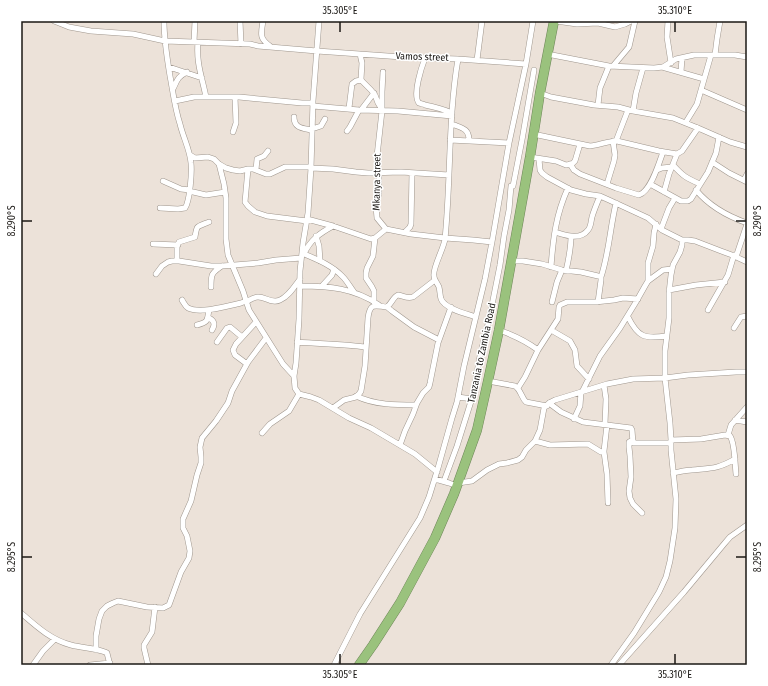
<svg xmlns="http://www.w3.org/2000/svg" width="768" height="686" viewBox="0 0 768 686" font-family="'Fira Sans Condensed',sans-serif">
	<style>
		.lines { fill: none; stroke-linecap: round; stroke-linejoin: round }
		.street-casing { stroke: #9f968d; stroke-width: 6 }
		.highway-casing { stroke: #6e8659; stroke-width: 10 }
		.street { stroke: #fff; stroke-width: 5 }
		.highway { stroke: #9ac27d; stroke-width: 9 }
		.ticks { fill: none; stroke: #1b1815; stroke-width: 1.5 }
		.labels { text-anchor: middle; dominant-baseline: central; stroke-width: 3; stroke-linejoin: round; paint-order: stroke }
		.street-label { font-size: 10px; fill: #1b1815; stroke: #fff }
		.neatline { fill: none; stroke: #1b1815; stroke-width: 1.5 }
		.ticks-label { font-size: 10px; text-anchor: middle; fill: #1b1815 }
	</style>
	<rect width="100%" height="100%" fill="#ece2d9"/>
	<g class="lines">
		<defs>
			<path id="street" d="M54,21L69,27L91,31L133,34L165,41L250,44L258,46L270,47L317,51L402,57L458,59L526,64
				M240,21L241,44
				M263,21C261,34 259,38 270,46
				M319,21L313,101L311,168L308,213L303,243L300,271L299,319L296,363L294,376L295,388L299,394L311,397L319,400L349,418L371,428L415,454L437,472
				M556,21L577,24L598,23L615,27L625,24L631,21
				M668,21L667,37L671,63
				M194,42L195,21
				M198,42C196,63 202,77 206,97
				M360,54L362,63L361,79L362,81L371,90L375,95L378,103L381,108
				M547,54L609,66L654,68L663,67L676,59L694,55H735L747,57
				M715,55L717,39L720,21
				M425,58C422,66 412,95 419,103C421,104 424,104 425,105C435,107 443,109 452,113
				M458,59C448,118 451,179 445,239C444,248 432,269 434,276C434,280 438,284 439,287C440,291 440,296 441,299C445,309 467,314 476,317
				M477,60L482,21
				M613,66L629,47L635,21
				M169,67L202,78
				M662,67L704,79
				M383,72L382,92V111L377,156L379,177V193L376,207L377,218L386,229L411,234L445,238L473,240L492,242
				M681,72L682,58
				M173,89C177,81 177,77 187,72
				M701,90L747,110
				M540,93L551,97L594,105L618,107L633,111L673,118L698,128L730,142L747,147
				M175,101L194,97H239L302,103H313
				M598,105L600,88L609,66
				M313,106L359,110L398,111L452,116
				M349,108L352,84L356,81L361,80
				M361,110L374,93
				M633,111L636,93L643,68
				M294,117C294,128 302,128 311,130
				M686,122L697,104L711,55
				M452,124C461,128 469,128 469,140
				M312,129L321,126L325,119
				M347,131L350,127L359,110
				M233,132L236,123L235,97
				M533,134L590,146C600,145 608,141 617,141L659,151L677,154L682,151L698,128
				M450,140L509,143
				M616,141L628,110
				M190,155L195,158L208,157L214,159L219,164L226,168L233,170L240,171L248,169H253L266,174H270L285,167H311
				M530,157L556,161L566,165L572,164L575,161L580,144
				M539,159L540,170L542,173L547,177L571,190L586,194L600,196L609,200L648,218L662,230L682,240V245L680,252L673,265L671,275L669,293V318L665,351V378L670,423L671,440V450L676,499L675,528L670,561L666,577L659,592L634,633L611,665
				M712,162L729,173L747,182
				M219,164L224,184L226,198V239L228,255L243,291L249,310L283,364L294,376
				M570,164L574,170L580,174L616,188L639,195C651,191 659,163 663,152
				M673,165C683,176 686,178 700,184
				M311,168L333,169L356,172L368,173L401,172L449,175
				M248,169L245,202L248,206L255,212L267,216L307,221
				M256,170L257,159L264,156L268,151
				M657,170L662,168L672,167
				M744,180L747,174
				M163,181L181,189L190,190
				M607,184L614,161L615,155L613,141
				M650,184L681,201H688L691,199L708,172L716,153L719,137
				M513,186L522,140L534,70
				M696,190C710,207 727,216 747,223
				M189,191L206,195L225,192
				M664,192L669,174L677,154
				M160,208L178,209L185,208C190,201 192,172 191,163C190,150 183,137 180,124C175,109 173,92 170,76C167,58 164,40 164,21
				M307,219L333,226L371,239L375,238L386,229
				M661,229L669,208L675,198
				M405,232L410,227L411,224L412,173
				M555,232C565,235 580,241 588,230C591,227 591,221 592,217C594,210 597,203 600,196
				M316,236L319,246L320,261
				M682,240H688L695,241L721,251L732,255L747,262
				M153,244L178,245
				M302,253C316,259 332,265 343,277C347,281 350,287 354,292
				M304,254C310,240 320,233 333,226
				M736,257L747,224
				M177,261V247L179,242L195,237C197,225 196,227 209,222
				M511,261H523L542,264L562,270L581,272L598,276L601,277V280L598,302
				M551,267C553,239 556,214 568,188
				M566,271C569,258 571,249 571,236
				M156,274L162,266L168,262L172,261H179L211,266H222L258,263L276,260L301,258
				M601,277C609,253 610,228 616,203
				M648,281V263L653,246L654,233L656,224
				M300,286C329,286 354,288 379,305
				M322,286L332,275L334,269
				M211,287C211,275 211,273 222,266
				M669,290L696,285L725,282
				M182,300C184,303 185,306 188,308C200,314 228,306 241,303L246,301
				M246,302C250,300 253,297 258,297C266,297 272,304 280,300C289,296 294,287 300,279
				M374,302V291L372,287L366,278V273L367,268L373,256L375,238
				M552,302L557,282L562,270
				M387,307L392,311L414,327L439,340
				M708,310L728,275L734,255
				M628,317C638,337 644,339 666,336
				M209,318C215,321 215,325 212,330
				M197,325C209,322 207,320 209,310
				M734,328L741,317L747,316
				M499,330C513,335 526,341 538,350
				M551,330L570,341L575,350L577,366L589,379
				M217,342L227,328L230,327L242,337
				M297,342C320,344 343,344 365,347
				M247,364L235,355L233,350L236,344L256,322
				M488,381L515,386C521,390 521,397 526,402L547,406
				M604,385L606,399L605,424
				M518,388L525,377L538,350L558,319L559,307L560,305L567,302H595L614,300L623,298L638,299
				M582,392L600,356L620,328L636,302L645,286L648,281L663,270L672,269
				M356,396C375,405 396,405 416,405
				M458,397L472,399
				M549,403L561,412L583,422L631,428L632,430L633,443H671
				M333,408L344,400L356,397L359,394L361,391L365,366L368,318C370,302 375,306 387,307C392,303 393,297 398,295C404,296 407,299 413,297L435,280
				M574,419L580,406L581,392
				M735,420L747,422
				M262,433L270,424L289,411L299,394
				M728,435L731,425L747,407
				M633,440L629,442V447L630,456L631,477L629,491L630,498L633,504L642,513
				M671,440L701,439L725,435L730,436C735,443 735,465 736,474
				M535,441L550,445L588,444L601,452H604V451L607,425
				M400,445L405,431L413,414L417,403L423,393L429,387L430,383L438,343L451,307
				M604,452L607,474L608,503
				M673,473C679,472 686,470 692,470C711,468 718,469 735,459
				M435,479L449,483L457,486
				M444,481L457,446L473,395L480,356L489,320L500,265L504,236L509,210L511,186
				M458,483L472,481L487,470L499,464L507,463L518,460L522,457L526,450L535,441L540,430L544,408L549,403L555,400L607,384L633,379L665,378L688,375L736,372H747
				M21,613C36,626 51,640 71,645C82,648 94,648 105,652L107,653L110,665
				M96,650V636L99,619L102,611L107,606L113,603L118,601L147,607L163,608L169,605L181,572L189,558L190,551L187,536L183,528V519L191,501L197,475L201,463V457L200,447L202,438L216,421L228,403L232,391L248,362L266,338
				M33,665L43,651L55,639
				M90,665L110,663
				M148,665L144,648V645L152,632L155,607
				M334,665L360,614L420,518L429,497L438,468L452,418L457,402L464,366L485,279L492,242L509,143L526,64L533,21
				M619,665L684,592L724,544L730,537L747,525"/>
			<path id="highway" d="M359,665L373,645L400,603L435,538L454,494L477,430L488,381L499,330L530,157L540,93L554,21"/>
		</defs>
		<use href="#street" class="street-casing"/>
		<use href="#highway" class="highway-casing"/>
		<use href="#street" class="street"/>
		<use href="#highway" class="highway"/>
	</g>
	<path class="ticks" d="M340,22V32M675,22V32M22,221H32M736,221H746M22,557H32M736,557H746M340,654V664M675,654V664"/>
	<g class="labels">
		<g class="street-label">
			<text transform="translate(422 57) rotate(2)">Vamos street</text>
			<text transform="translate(377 182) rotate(-89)">Mkanya street</text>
			<text transform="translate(482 353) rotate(-78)">Tanzania to Zambia Road</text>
		</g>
	</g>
	<rect width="768" height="686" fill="none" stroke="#ffffff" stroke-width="44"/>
	<rect x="22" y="22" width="724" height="642" class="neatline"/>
	<g class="ticks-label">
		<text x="340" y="14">35.305°E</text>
		<text x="675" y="14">35.310°E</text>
		<text transform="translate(11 221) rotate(-90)" y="4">8.290°S</text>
		<text transform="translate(757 221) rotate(-90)" y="4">8.290°S</text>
		<text transform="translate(11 557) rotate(-90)" y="4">8.295°S</text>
		<text transform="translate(757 557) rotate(-90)" y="4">8.295°S</text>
		<text x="340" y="678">35.305°E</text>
		<text x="675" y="678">35.310°E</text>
	</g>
</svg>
